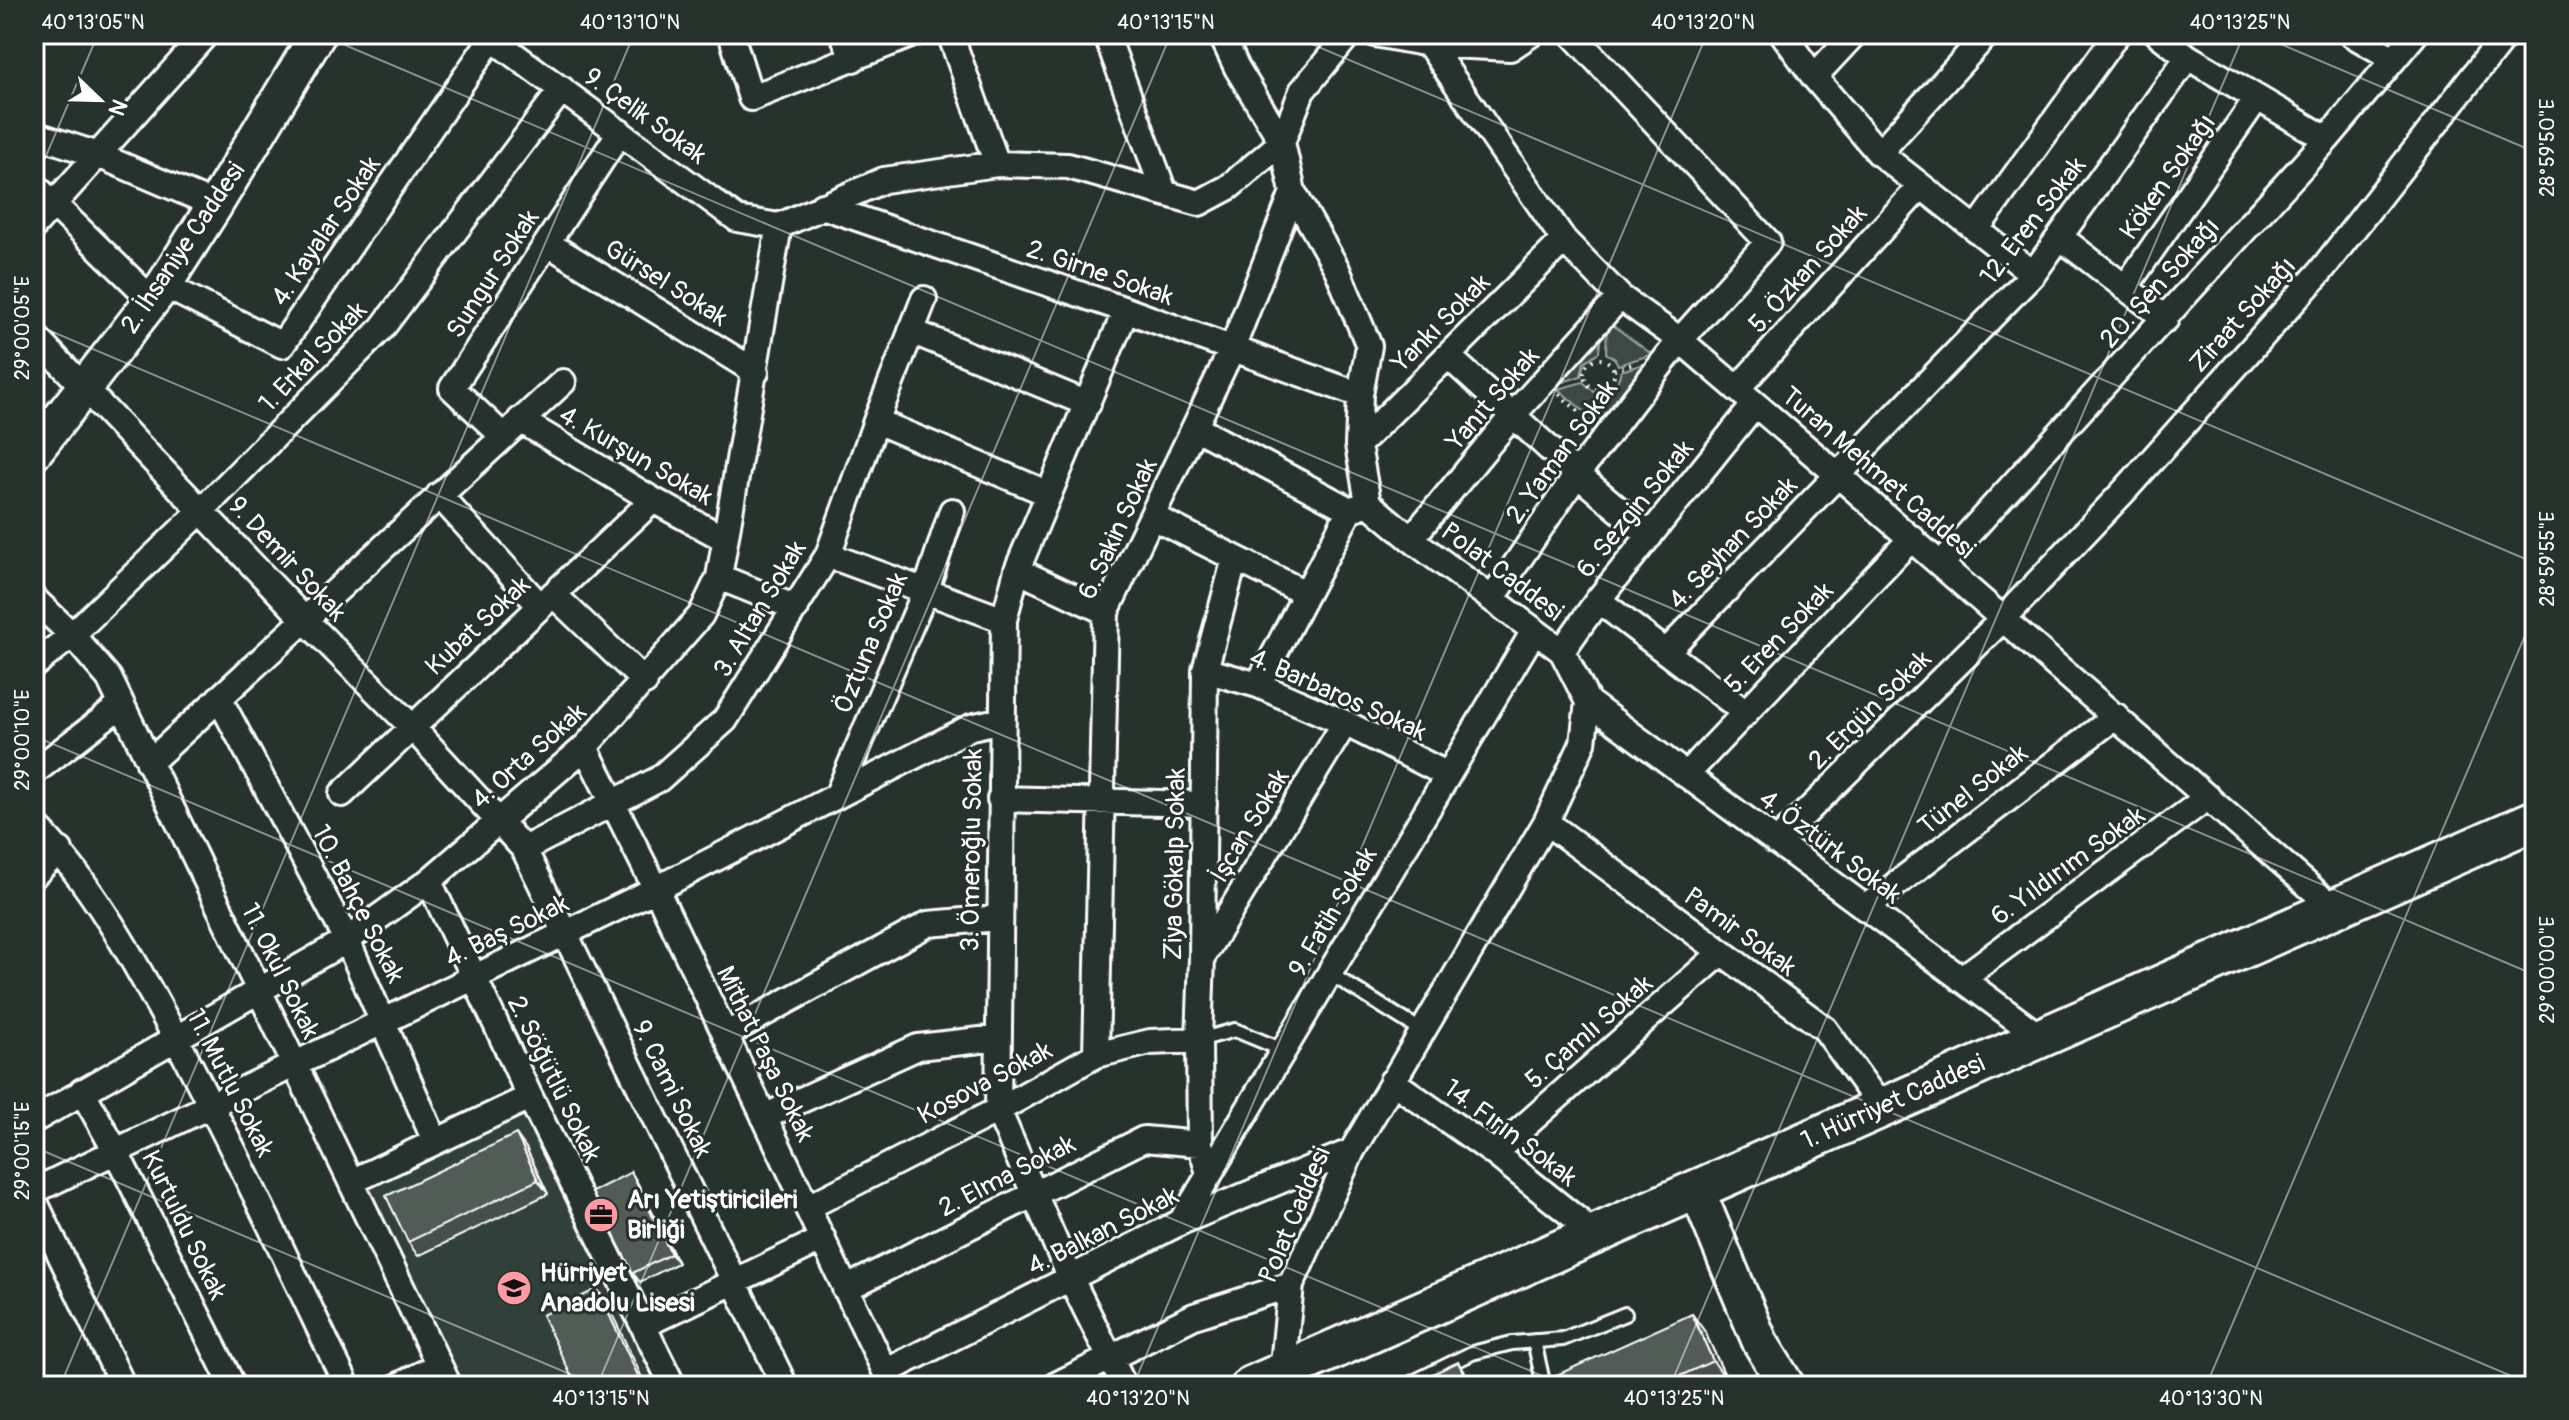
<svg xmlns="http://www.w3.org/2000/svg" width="2569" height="1420" viewBox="0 0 2569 1420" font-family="Pangolin,sans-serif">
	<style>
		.built { fill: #333f3a }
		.green { fill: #3e4944; stroke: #9ea4a2; stroke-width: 2 }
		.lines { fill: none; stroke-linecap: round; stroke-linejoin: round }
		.lane-casing { stroke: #fff; stroke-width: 18 }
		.street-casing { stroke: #fff; stroke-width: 30 }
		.secondary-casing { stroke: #fff; stroke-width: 40 }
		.primary-casing { stroke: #fff; stroke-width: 44 }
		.path { stroke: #fff; stroke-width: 4; stroke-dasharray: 2 6; stroke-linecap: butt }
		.lane { stroke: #26332d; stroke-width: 12 }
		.street { stroke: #26332d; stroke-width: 24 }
		.secondary { stroke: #26332d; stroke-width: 34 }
		.primary { stroke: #26332d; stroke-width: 38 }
		.wall { fill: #464f4b; stroke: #fff; stroke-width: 2 }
		.shaded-wall { fill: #39403d; stroke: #fff; stroke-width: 2 }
		.building { fill: #515c57; stroke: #fff; stroke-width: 2 }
		.ticks { fill: none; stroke: #fff; stroke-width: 2; stroke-opacity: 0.45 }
		.labels { text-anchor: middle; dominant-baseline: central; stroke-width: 6; stroke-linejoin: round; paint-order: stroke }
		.street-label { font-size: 26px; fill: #fff; stroke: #26332d }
		.poi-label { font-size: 26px; font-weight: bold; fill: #fff; stroke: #26332d; text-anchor: start }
		.neatline { fill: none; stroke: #fff; stroke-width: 3 }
		.ticks-label { font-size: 20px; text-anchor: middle; fill: #fff }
	</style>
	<rect width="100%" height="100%" fill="#26332d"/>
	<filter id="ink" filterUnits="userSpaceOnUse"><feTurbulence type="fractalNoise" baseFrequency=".0125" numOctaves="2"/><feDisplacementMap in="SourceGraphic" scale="16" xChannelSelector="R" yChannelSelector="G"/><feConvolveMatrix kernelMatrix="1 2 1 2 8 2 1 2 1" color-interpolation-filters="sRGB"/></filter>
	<g filter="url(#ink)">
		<path class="built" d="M530,1112L661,1386H460L367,1190Z"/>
		<path class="green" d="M1607,321L1650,353V355L1618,365L1615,359L1606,353Z
			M1602,323L1599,352L1584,362L1581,376L1554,385Z
			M1649,362L1602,421H1600L1603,393L1616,386L1621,371Z
			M1583,382L1598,395L1594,420L1558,389Z"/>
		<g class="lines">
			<defs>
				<path id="lane" d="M1329,973L1422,1031
					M1199,1040L1235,1030L1283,1050
					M1534,1341L1544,1386
					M1405,1386L1472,1353L1512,1343L1563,1339L1625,1314"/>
				<path id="street" d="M486,34L737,219L779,226
					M731,34L751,98L913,34
					M843,34L853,59
					M950,34L997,164
					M1106,34L1164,192
					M1375,34L1429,44L1510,48L1531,34
					M1783,34L1814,77L1879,153L2033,274
					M2158,34L2188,57L2327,139
					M2351,34L2394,59
					M1429,44L1564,240L1620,297L1680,340L1838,475L2334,908
					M1814,77L1854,34
					M34,134L98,155L215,205
					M1879,153L1987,34
					M34,185L152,300
					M822,206L1126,310L1360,395
					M34,226L206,34
					M779,226L884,180L997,164L1068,166L1199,203L1229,187L1282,142L1237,68L1221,34
					M1976,230L2117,34
					M2060,237L2166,319
					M547,243L756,372
					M164,285L282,345L492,38
					M2125,288L2257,98
					M911,331L1088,404
					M34,335L304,619L412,727L524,849L785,1386
					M1448,356L1577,474L1650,536
					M1737,389L1920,187
					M520,420L653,500L725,539
					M876,421L1049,494
					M1196,428L1350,510
					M503,436L452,388L620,132
					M1358,445L1564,240
					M439,495L540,606
					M1153,517L1305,593
					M1411,539L1513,415L1620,297
					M828,555L1004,620
					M1941,564L2327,139L2415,34
					M1017,570L1106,612
					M719,577L796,608
					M553,594L645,682
					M34,599L72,635L109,678L449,1386
					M1492,599L1577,474L1680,340L1768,242L1572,34
					M1598,600L1746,713
					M1562,651L1598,600L1755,404
					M1667,651L2033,274L2188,57
					M34,665L72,635L202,510L382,328L562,89
					M1205,670L1258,685L1345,723L1448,775
					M1258,685L1350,510L1368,503
					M219,698L347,940L435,1141
					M1588,702L2040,1037
					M585,747L656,889L892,1386
					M149,763L563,382
					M34,772L121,705
					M1686,775L1912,538
					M342,794L653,500
					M837,796L926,590L952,511
					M1000,799L1204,804
					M1546,822L1825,1029L1881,1107
					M34,824C91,881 134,960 172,1031C234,1147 290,1267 347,1386
					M1776,842L2004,618L2126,489L2320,272L2506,34
					M524,849L659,779L725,720L828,555L876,421L924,299
					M34,875L60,850
					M429,881L530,1097L673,1386
					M1865,908L2116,716
					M1203,956L1345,723
					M1961,979L2208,797
					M725,1035L928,924L999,918
					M1096,1055L1106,612L1232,349L1293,192
					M1392,1081L1494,1153L1579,1221L1590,1235
					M82,1091L115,1150L233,1386
					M764,1117L918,1047L998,1038
					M34,1120L347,940L429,881L585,747L701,615L719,577L779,226
					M1494,1153L1721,953
					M1209,1173L1200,1144L1199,1040L1202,958L1205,670L1235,558
					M351,1182L530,1097
					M34,1191L656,889L971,727L1002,720
					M34,1200L123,1386
					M808,1207L998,1110L1096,1055L1150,1042L1199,1040
					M1181,1222L1534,631
					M845,1289L1144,1139L1200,1144
					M644,1325L823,1239
					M885,1372L1181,1222L1352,1151
					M1282,1374L1291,1285L1352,1151L1546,822L1583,743L1588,702L1562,651L1411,539L1368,503L1358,445L1360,395L1369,346L1337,269L1293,192L1282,142L1302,91L1349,34
					M398,1386L438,1366
					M1054,1386L1194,1316L1291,1285
					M1124,1386L1071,1279L998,1110L1004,620L1017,570L1126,310"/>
				<path id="secondary" d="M34,452L164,285L215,205L318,34
					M1696,1188L1760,1342L1787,1386"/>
				<path id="primary" d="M1251,1386L2535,820"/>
			</defs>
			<use href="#lane" class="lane-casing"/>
			<use href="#street" class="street-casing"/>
			<use href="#secondary" class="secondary-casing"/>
			<use href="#primary" class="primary-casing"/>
			<path class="path" d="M1584 374a15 15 0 1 1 30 0a15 15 0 1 1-30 0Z
				M1614,370L1632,364
				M1559,394L1591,423
				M1598,408L1601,389"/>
			<use href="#lane" class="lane"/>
			<use href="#street" class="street"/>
			<use href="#secondary" class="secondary"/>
			<use href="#primary" class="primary"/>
		</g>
		<path class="wall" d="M526,1148L548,1194L418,1256L408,1242Z
			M631,1172L637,1182L678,1263L640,1282L633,1273Z
			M1692,1314L1705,1332L1727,1380L1713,1386H1553Z"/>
		<path class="shaded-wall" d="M516,1134L526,1148L548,1194L538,1180Z
			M631,1172L637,1182L678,1263L671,1254Z
			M597,1289L607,1303L646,1386H643L642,1384Z
			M1692,1314L1705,1332L1727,1380L1713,1361Z
			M1458,1362L1468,1376L1473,1386H1470Z"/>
		<path class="building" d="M516,1134L538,1180L408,1242L386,1196Z
			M631,1172L671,1254L633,1273L592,1192Z
			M597,1289L642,1384L638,1386H576L542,1315Z
			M1692,1314L1713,1361L1658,1386H1553L1550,1378Z
			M1458,1362L1470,1386H1407Z"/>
	</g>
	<path class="ticks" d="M319,34L2535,975M1288,34L2535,563M2257,34L2535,152M34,184L98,34M34,324L2535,1386M34,736L1566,1386M34,1147L598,1386M60,1386L634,34M597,1386L1171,34M1133,1386L1707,34M1670,1386L2244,34M2206,1386L2535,612"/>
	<defs>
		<symbol id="office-disc" viewBox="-11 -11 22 22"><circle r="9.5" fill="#ff9aa2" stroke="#26332d"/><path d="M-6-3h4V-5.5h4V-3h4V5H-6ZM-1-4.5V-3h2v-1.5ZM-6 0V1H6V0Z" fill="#111"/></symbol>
		<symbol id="school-disc" viewBox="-11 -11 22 22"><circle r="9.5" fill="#ff9aa2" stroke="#26332d"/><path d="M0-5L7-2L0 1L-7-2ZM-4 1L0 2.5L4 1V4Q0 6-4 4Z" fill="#111"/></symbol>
	</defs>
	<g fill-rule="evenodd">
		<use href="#office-disc" x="581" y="1195" width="40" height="40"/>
		<use href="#school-disc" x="494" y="1268" width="40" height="40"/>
	</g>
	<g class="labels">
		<g class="street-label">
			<text transform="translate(645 116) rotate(36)">9. Çelik Sokak</text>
			<text transform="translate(2168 177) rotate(-55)">Köken Sokağı</text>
			<text transform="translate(2033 221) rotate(-52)">12. Eren Sokak</text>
			<text transform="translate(326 231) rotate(-56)">4. Kayalar Sokak</text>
			<text transform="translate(183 248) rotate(-56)">2. İhsaniye Caddesi</text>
			<text transform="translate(1808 269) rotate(-48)">5. Özkan Sokak</text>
			<text transform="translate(1100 273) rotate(19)">2. Girne Sokak</text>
			<text transform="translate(493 274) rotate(-57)">Sungur Sokak</text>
			<text transform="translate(666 283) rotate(32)">Gürsel Sokak</text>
			<text transform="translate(2160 283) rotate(-48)">20. Şen Sokağı</text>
			<text transform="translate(2243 315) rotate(-48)">Ziraat Sokağı</text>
			<text transform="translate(1441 323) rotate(-45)">Yankı Sokak</text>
			<text transform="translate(313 357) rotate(-46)">1. Erkal Sokak</text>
			<text transform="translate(1493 399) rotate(-49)">Yanıt Sokak</text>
			<text transform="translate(1562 452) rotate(-54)">2. Yaman Sokak</text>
			<text transform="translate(636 456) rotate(30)">4. Kurşun Sokak</text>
			<text transform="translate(1878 473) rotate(41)">Turan Mehmet Caddesi</text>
			<text transform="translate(1635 509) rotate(-51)">6. Sezgin Sokak</text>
			<text transform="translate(1118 529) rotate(-65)">6. Sakin Sokak</text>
			<text transform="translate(1733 543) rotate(-46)">4. Seyhan Sokak</text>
			<text transform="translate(287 559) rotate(47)">9. Demir Sokak</text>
			<text transform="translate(1502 572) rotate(37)">Polat Caddesi</text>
			<text transform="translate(760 609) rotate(-59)">3. Altan Sokak</text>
			<text transform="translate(478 626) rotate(-43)">Kubat Sokak</text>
			<text transform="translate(1779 638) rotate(-46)">5. Eren Sokak</text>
			<text transform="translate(871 643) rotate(-67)">Öztuna Sokak</text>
			<text transform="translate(1338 695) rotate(24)">4. Barbaros Sokak</text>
			<text transform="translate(1870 710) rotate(-44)">2. Ergün Sokak</text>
			<text transform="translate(529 756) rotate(-42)">4. Orta Sokak</text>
			<text transform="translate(1973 790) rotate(-38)">Tünel Sokak</text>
			<text transform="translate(1250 826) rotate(-59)">İşcan Sokak</text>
			<text transform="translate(1830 847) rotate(37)">4. Öztürk Sokak</text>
			<text transform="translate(972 850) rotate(-89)">3. Ömeroğlu Sokak</text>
			<text transform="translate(1175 864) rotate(-89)">Ziya Gökalp Sokak</text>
			<text transform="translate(2068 866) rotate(-36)">6. Yıldırım Sokak</text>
			<text transform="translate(358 904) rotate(63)">10. Bahçe Sokak</text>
			<text transform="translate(1333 912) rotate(-59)">9. Fatih Sokak</text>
			<text transform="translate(507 931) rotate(-26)">4. Baş Sokak</text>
			<text transform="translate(1740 932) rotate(36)">Pamir Sokak</text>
			<text transform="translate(280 971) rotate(64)">11. Okul Sokak</text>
			<text transform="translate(1589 1032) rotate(-41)">5. Çamlı Sokak</text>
			<text transform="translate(765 1054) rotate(64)">Mithat Paşa Sokak</text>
			<text transform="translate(554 1079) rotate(64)">2. Söğütlü Sokak</text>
			<text transform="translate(230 1083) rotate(63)">11. Mutlu Sokak</text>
			<text transform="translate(985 1083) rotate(-28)">Kosova Sokak</text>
			<text transform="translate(672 1089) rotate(64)">9. Cami Sokak</text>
			<text transform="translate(1893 1102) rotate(-24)">1. Hürriyet Caddesi</text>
			<text transform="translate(1510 1133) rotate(37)">14. Fırın Sokak</text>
			<text transform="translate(1007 1176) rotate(-27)">2. Elma Sokak</text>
			<text transform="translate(1295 1215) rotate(-67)">Polat Caddesi</text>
			<text transform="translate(184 1225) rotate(64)">Kurtuldu Sokak</text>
			<text transform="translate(1103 1231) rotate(-27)">4. Balkan Sokak</text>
		</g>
		<g class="poi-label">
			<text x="627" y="1200">Arı Yetiştiricileri<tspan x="627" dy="30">Birliği</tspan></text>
			<text x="540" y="1273">Hürriyet<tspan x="540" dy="30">Anadolu Lisesi</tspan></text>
		</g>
	</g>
	<rect width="2569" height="1420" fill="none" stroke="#26332d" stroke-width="88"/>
	<g transform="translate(100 100) rotate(113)" stroke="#26332d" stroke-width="6" paint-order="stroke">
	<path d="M0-6L14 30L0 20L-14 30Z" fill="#ffffff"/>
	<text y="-12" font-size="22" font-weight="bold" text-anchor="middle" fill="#ffffff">N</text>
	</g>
	<rect x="44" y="44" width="2481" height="1332" class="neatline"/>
	<g class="ticks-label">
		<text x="93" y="29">40°13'05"N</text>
		<text x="630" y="29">40°13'10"N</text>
		<text x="1166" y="29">40°13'15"N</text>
		<text x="1703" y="29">40°13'20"N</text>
		<text x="2240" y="29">40°13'25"N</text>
		<text transform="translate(2547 148) rotate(-90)" y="7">28°59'50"E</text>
		<text transform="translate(22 328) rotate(-90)" y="7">29°00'05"E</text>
		<text transform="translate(2547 559) rotate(-90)" y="7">28°59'55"E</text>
		<text transform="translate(22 740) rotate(-90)" y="7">29°00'10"E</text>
		<text transform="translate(2547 970) rotate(-90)" y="7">29°00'00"E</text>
		<text transform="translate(22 1151) rotate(-90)" y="7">29°00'15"E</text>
		<text x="601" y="1405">40°13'15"N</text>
		<text x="1138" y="1405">40°13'20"N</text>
		<text x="1674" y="1405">40°13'25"N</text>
		<text x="2211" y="1405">40°13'30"N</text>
	</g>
</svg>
